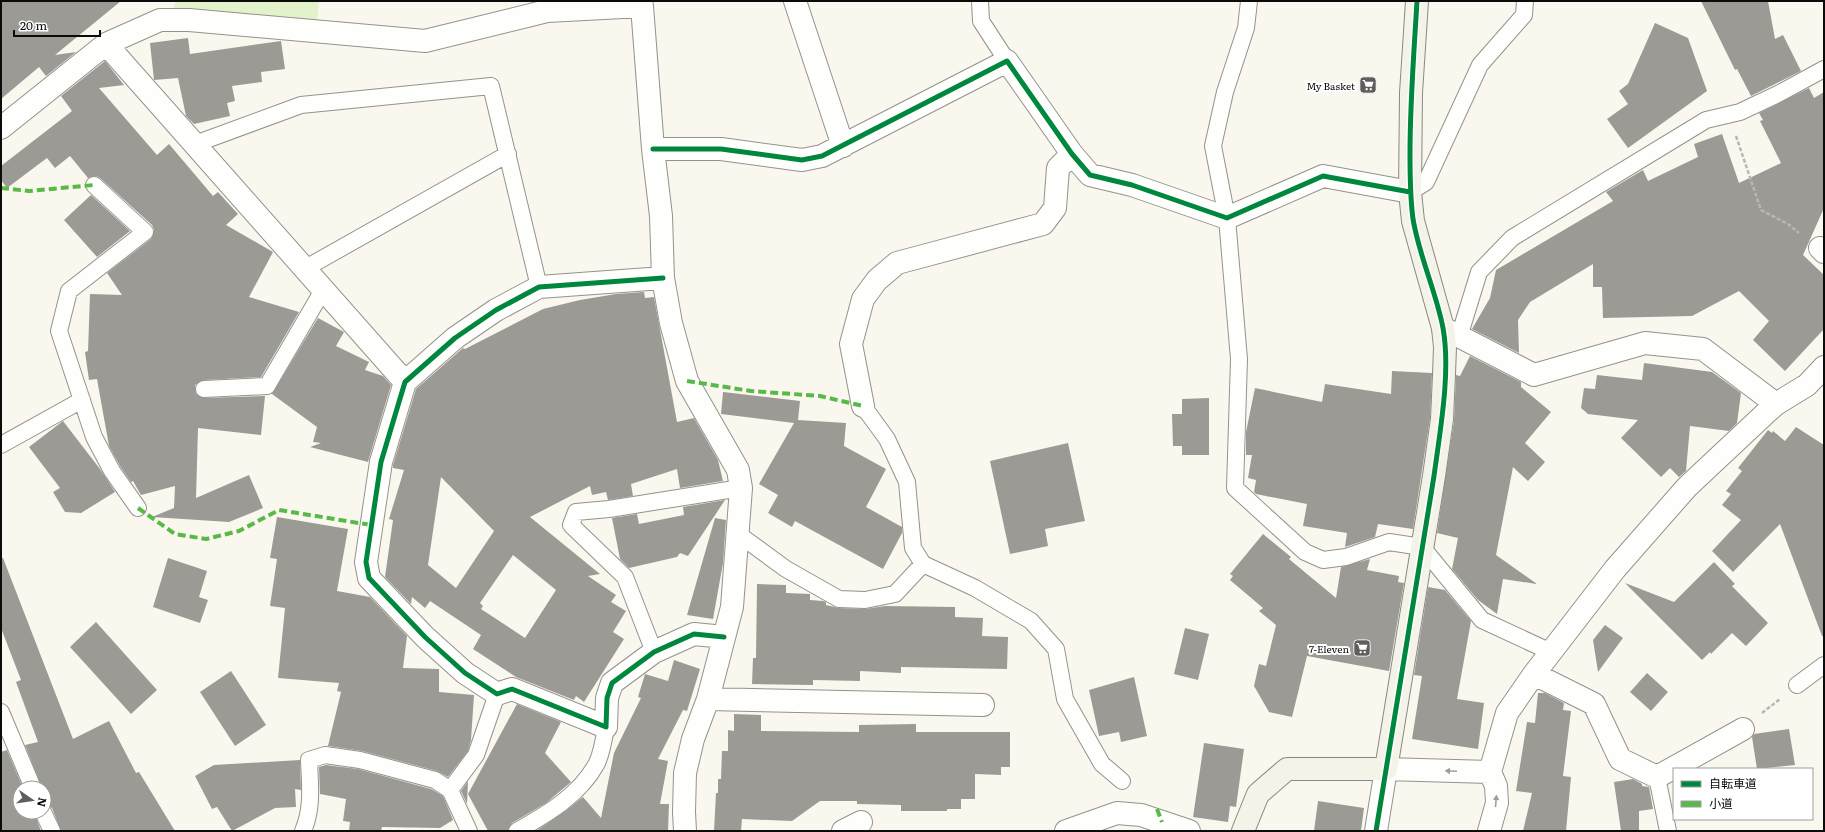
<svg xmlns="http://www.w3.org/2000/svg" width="1825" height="832" viewBox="0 0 1825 832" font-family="Literata,'Noto Sans JP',serif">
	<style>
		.green { fill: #e2f2cb }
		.building { fill: #9c9a94; fill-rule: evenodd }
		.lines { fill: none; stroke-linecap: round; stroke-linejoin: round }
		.lane-casing { stroke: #93928d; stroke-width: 18 }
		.street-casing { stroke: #93928d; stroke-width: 24 }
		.secondary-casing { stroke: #898884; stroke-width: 24 }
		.path { stroke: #b7b7b5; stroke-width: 2.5; stroke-dasharray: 4 2; stroke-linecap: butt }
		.lane { stroke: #fefefc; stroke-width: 16 }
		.street { stroke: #fefefc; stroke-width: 22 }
		.secondary { stroke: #f4f3e8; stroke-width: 22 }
		.quiet { stroke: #58b947; stroke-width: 4; stroke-dasharray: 8 4; stroke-linecap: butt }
		.cycleway-casing { stroke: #fff; stroke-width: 8 }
		.cycleway { stroke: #00873e; stroke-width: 5 }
		.oneway { fill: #9d9d9c }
		.labels { text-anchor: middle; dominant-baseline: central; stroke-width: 4; stroke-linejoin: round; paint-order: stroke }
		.poi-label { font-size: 10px; fill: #0b0b0b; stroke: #fff; text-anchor: end }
	</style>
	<rect width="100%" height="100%" fill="#faf8ee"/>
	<path class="green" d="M176,1H319L317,22L173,10Z"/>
	<path class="building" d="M1,1H121L55,55L76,52L46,76L39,67L1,99Z
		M1701,1H1768L1775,39L1783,35L1801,71L1751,96L1737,69L1735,70Z
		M1655,23L1688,38L1707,91L1628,148L1607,119L1628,104L1619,91L1628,84Z
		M188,38L190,54L281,41L285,69L261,72L262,82L232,86L235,101L227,103L230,116L194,124L186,116L178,78L154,80L150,43Z
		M105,61L124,85L99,88L157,155L169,144L213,196L218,192L238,214L226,225L273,252L249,297L299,312L261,377L204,380L195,385L196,394L204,398L265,396L261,435L198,428L196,498L249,475L263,508L229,522L152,517L174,508L175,486L141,495L133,481L131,482L120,466L109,446L97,379L89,380L85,352L88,351L90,294L122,295L107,273L151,239L154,230L152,225L100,178L96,176L88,178L70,156L55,168L47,158L7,188L1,180V166L72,111L61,96Z
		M1809,88L1814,98L1824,92V208L1803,255L1824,275V329L1785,371L1753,340L1769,321L1739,291L1692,316L1603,318L1602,287H1593V264L1530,302L1518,320L1519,353L1472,329L1490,298L1496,270L1613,201L1606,192L1643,170L1648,181L1698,157L1694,144L1722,134L1739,183L1781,163L1760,121L1763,120L1759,113Z
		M91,195L130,231L97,257L64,220Z
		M644,292L645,298L654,297L677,422L694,418L718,460L723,481L680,488L677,469L631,484L633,496L608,500L606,492L592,495L590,486L530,517L600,574L588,576L616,595L611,602L626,611L613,632L624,639L584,702L576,696L574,700L516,677L473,649L481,635L430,601L425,608L412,597L411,604L385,577L393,520L389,519L404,470L393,468V465L416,389L463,348L465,349L543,309L580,300L616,294ZM441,477L494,531L456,588L428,565ZM513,555L556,590L525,638L481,609L483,606L480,603Z
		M318,318L344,332L336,346L369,362L365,370L383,376L391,385L368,462L310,447L321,443L313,442L317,427L272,394Z
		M1470,356L1521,382V387L1551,412L1525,443L1545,462L1528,481L1513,467L1496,555L1537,584L1503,579L1497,614L1478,600L1452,569L1458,538L1437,533L1454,421L1456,375L1460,376Z
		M1644,363L1712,372L1741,393L1737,423L1729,431L1690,426L1686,471L1679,477L1670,468L1661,477L1621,438L1638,420L1588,414L1581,408L1584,388L1595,389L1597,375L1642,380Z
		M1392,371L1432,373L1430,418L1413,529L1378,524L1375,537L1345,547L1347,533L1303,526L1307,504L1256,494L1254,492L1256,480L1248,478L1252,455H1246V432L1255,388L1322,402L1325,384L1391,394Z
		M723,392L800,401L798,420L846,423L844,446L886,469L866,507L902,527V533L883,569L795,521L792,527L768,513L778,495L759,484L794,423L721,414Z
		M1209,398V455H1182V446H1173L1172,414H1182V399Z
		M63,421L100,469L115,492L81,513L65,512L53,492L60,488L29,447Z
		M1796,427L1824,445V636H1822L1780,524L1733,572L1712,551L1741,520L1722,505L1731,494L1726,491L1742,471L1738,468L1768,430L1772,433L1773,431L1785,441Z
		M1068,443L1085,521L1045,529L1048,546L1010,554L990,461Z
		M725,500L688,556L680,553L677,557L629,568L620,559L612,518L637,514L639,524L684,515L683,507Z
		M277,517L348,529L337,591L370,597L407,636L403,668L439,669V692L474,695L471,740L468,751L448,777L437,771L362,751L328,746L341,692L337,691L339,683L278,678L285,608L270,606L277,559L270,558Z
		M715,518L726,520L723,563L713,619L687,615Z
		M1263,534L1291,557L1289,559L1336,598L1341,567L1370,559L1367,570L1399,576L1398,582L1404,583L1389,671L1307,656L1292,717L1269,712L1254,686L1259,664L1266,666L1276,625L1259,611L1263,608L1230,580L1233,576L1230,574Z
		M1,558H3L73,739L109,721L136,773L139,772L175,831H61L52,808L44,803V788H42L25,745L38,742L16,682L21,680L1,628Z
		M168,558L207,571L199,597L208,600L200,623L153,607Z
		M1714,562L1735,584L1732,586L1768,623L1746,646L1732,633L1711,654L1710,652L1702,660L1625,583L1674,602Z
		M757,584L786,585V593L810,594V600L823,601L826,602V605L839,608L865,609L885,606L955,607V617L983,618L982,636L1008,637L1007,669L901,667V673L860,671V681L813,680V685L752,684L753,658H756Z
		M1428,587L1445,590L1471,621L1457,699L1484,703L1478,749L1412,739L1422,676L1414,675Z
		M96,622L157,690L131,714L70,647Z
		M1605,625L1623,638L1598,672L1593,640Z
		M1185,628L1209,634L1198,680L1174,674Z
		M674,660L700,669L687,711L683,710L658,759L668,761L660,804H669L668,831H536L567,810L583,797L601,818L614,753L641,698L638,697L645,674L668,681Z
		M231,671L266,725L235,746L200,692Z
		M1647,673L1668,692L1651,711L1630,692Z
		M1134,677L1147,736L1121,742L1119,732L1099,736L1089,690Z
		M1538,693H1545L1564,703L1563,710L1571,711L1563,776L1571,777L1566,831H1523L1532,793L1516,791L1527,722L1535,723Z
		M517,704L561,722L545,753L571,782L546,803L512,823L508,831H488L468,794Z
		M734,714L761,715V731L859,732V725L916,724V732H1010V767H1001V775L975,774V799H961V809H947V811H901V805L857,804V801H820L792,821L742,819L741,831H714L716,793H718V779H721L722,751H728V730L734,731Z
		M1789,729L1795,765L1757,769L1752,737L1754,734Z
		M1204,743L1244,749L1236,807L1230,806L1228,822L1193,817Z
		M7,750L23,788H20V812H34L41,831H1V752Z
		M300,760L301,790L295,789L296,807L275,808L232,831L217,807L212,809L195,776L214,765Z
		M326,765L358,769L431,789L443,796L453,820L440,828L382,827L381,831H349L350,822L343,821L346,799L320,794L319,767Z
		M1633,779L1642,784V786L1649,787L1653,809L1639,811V831H1621L1614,782Z
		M468,781L467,804L461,791Z
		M1318,801L1364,808L1361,831H1314Z"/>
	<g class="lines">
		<defs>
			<path id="lane" d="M980,1L981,21L1007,61
				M1249,1L1246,28L1225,92L1213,146L1227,218L1239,359L1235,488L1305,552L1323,560L1346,557L1389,542L1422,547L1482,620L1551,652
				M195,144L301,105L491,86L539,287
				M94,185L145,232L69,291L59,331L94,437L112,471L138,508
				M1410,192L1426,182L1480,65L1524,15L1525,1
				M304,269L508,154
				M1459,337L1479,272L1512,238L1706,120L1740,112L1778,94L1824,69
				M204,389L267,386L323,290
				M1,445L82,400
				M738,534L786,569L839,599L865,600L895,594L923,564L913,548L907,482L887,439L863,406
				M923,564L975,588L1031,621L1056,649L1065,699L1102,764L1122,781
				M654,652L625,577L571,525L576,512L609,509L741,488
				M1797,685L1824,665
				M1,712L33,788
				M1657,777L1668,831
				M450,790L469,831
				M43,812L52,831
				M303,831C313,808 310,785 309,760L325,755L360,760L435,780L450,790L476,755L497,694
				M517,831C547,814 580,795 597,763C602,752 604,739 606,727"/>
			<path id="street" d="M640,1L642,6L653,149L661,216L663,278L671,323L687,381L738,470L741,488L732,607L708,699L693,739L685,773L684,812L685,831
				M795,1L843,146
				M106,44L405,382
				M1,128L106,44L160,20H189L425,41L547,11L642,6
				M653,149H721L802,160L822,156L1007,61L1072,154L1090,175L1132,185L1227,218L1323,176L1410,192
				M1820,248L1824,252
				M663,278L539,287L496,310L455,338L405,382L381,462L366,562L369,578L425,637L465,673L497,694L512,689L606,727L607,698L612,683L654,652L694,634L724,637
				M1443,328L1534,375L1645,343L1703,349L1776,404
				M863,406L851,344L863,299L877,280L897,263L1043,224L1055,208L1058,168L1072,154
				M1534,674L1594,704L1620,759L1657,777L1743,729
				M708,699L983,705
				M843,831L861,822
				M1066,831L1117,813L1141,815L1189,831
				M1376,831L1386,769L1490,772
				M1489,831L1497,803L1496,786L1490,772L1507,713L1534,674L1615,569L1687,487L1767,412L1776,404L1807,385L1824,367"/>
			<path id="secondary" d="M1243,831L1258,794L1287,769H1386L1434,476L1442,419L1444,375L1445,347L1443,328L1413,221L1410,192L1411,93L1417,1"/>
		</defs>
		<use href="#lane" class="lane-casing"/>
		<use href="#street" class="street-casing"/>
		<use href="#secondary" class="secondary-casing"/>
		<path class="path" d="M1736,136L1761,210L1788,224L1799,233
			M1762,713L1780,699"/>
		<use href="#lane" class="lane"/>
		<use href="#street" class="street"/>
		<use href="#secondary" class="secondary"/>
		<path class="quiet" d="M1,188L29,191L94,185
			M687,381L751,391L820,396L863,406
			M138,508L175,534L206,539L239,531L279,510L371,525
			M1157,809L1162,822"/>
		<defs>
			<path id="cycleway" d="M653,149H721L802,160L822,156L1007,61L1072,154L1090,175L1132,185L1227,218L1323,176L1410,192
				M663,278L539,287L496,310L455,338L405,382L381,462L366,562L369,578L425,637L465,673L497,694L512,689L606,727L607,698L612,683L654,652L694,634L724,637
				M1376,831L1434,476C1440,431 1451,372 1443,328C1436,291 1419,256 1413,219C1410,197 1410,175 1410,153C1410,102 1414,52 1417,1"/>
		</defs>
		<use href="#cycleway" class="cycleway-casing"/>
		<use href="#cycleway" class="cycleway"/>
	</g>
	<defs><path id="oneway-solid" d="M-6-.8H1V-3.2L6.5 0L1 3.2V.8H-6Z"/></defs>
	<g class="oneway">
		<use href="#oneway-solid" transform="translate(1451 771) rotate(-178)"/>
		<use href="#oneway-solid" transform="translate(1496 801) rotate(-85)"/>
	</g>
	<defs>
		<symbol id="supermarket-square" viewBox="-11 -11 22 22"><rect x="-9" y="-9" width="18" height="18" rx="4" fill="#5f5e5a" stroke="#fff"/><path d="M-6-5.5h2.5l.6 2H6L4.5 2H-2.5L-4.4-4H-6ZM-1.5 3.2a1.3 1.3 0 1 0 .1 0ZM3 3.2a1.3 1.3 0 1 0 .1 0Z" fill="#fff"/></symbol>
	</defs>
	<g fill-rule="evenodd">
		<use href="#supermarket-square" x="1358" y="75" width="20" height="20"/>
		<use href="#supermarket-square" x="1352" y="638" width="20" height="20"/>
	</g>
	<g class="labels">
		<g class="poi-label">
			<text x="1355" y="85">My Basket</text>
			<text x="1349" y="648">7-Eleven</text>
		</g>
	</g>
	<rect width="1825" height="832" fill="none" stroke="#0b0b0b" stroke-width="4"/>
	<rect x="1673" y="768" width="140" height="52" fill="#ffffff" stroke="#9d9d9d"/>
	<rect x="1681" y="781" width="20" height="6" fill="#00873e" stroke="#9d9d9d"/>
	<text x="1709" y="788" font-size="12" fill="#0b0b0b">自転車道</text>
	<rect x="1681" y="801" width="20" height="6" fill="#58b947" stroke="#9d9d9d"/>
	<text x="1709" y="808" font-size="12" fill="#0b0b0b">小道</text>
	<g transform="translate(32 800) rotate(103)"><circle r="19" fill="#ffffff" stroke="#9d9d9d"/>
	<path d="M0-3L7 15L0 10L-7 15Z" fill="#5f5e5a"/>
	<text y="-6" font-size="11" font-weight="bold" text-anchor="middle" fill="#0b0b0b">N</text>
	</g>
	<path d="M14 30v6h86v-6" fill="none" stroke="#0b0b0b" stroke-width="2"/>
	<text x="20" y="30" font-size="12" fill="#0b0b0b" stroke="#ffffff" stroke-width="3" paint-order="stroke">20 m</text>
</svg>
